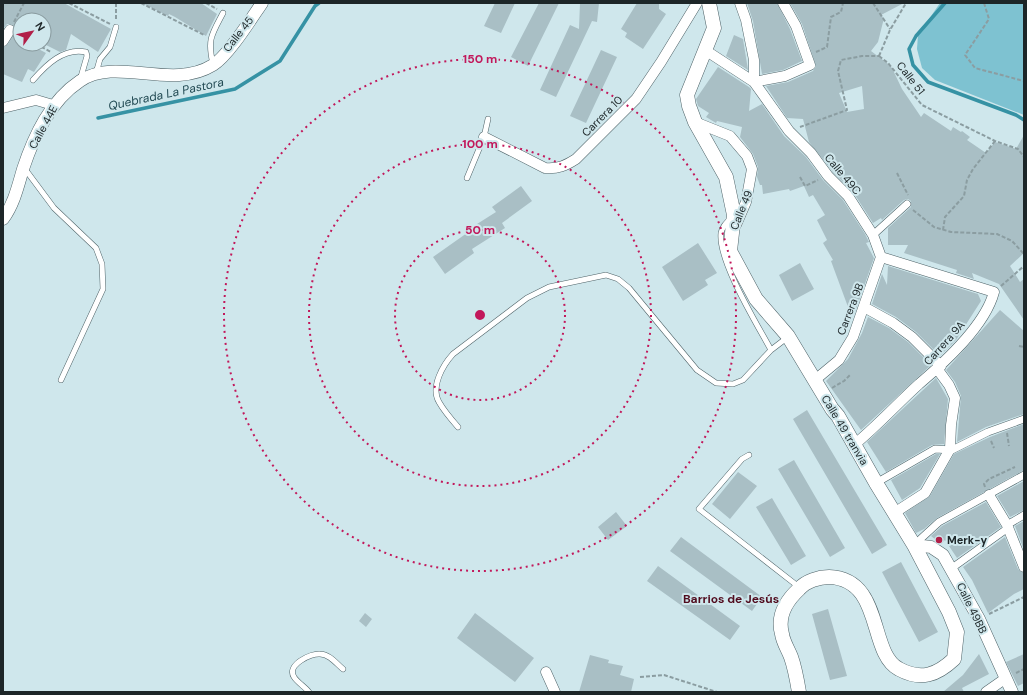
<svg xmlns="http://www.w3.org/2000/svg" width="1027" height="695" viewBox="0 0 1027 695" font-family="'DM Sans',sans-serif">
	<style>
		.green { fill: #7ec2d1 }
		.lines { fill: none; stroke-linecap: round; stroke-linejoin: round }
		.stream { stroke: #3692a4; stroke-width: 3.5 }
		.building { fill: #a9bfc5; fill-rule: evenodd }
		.service-casing { stroke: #4f6368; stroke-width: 6 }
		.pedestrian-casing { stroke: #4f6368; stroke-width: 8 }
		.minor-casing { stroke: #4f6368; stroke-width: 11 }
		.tertiary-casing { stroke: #4f6368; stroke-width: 13 }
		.secondary-casing { stroke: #4f6368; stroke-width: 15 }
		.path { stroke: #8b9da1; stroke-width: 2; stroke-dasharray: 4 2; stroke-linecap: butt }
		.service { stroke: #fff; stroke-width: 5 }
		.pedestrian { stroke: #fff; stroke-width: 7 }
		.minor { stroke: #fff; stroke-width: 10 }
		.tertiary { stroke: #fff; stroke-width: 12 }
		.secondary { stroke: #fff; stroke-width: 14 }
		.ring { fill: none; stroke: #c2185b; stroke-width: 2; stroke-dasharray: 2 4 }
		.poi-dot { fill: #b11f48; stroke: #cfe7ec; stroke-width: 1.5 }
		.labels { text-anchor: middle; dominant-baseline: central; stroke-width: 4; stroke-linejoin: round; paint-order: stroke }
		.street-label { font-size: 11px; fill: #1d2628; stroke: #cfe7ec }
		.poi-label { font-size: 11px; font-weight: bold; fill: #1d2628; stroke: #cfe7ec; text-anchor: start }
		.water-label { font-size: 12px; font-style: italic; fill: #234b54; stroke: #cfe7ec }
		.neighbourhood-label { font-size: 12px; font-weight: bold; fill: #510c1e; stroke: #cfe7ec }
		.centre { fill: #c2185b; stroke: #cfe7ec; stroke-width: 2 }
		.ring-label { font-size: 12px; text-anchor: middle; font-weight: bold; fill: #c2185b; stroke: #cfe7ec; stroke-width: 4; stroke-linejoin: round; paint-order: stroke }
	</style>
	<rect width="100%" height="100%" fill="#cfe7ec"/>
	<path class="green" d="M940,3H1024V115L935,80L922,68L917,49L918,35Z"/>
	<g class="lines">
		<path class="stream" d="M945,3L916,36L909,49L913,65L928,82L1016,115L1024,120
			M98,118L235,89L280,61L315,6L319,3"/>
	</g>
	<path class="building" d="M3,3H64L111,29L98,52L71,34L66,50L60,52L44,44V20H20V44H29L46,53L34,72L28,69L22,82L3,74V47L8,44L16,30V27L11,24H7L3,29Z
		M142,3H201L217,14L206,36L175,17L169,14L168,16Z
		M495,3H515L501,33L484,26Z
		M539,3H559L528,66L511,57Z
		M580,3H599L597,22L592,21L556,97L540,90L570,25L579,29Z
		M637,3H659V9L666,14L643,49L625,37L627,33L621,29Z
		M747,3H777L790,29L802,61L783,70L762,74L753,21Z
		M790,3H904L881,15L884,18L878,42L871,51L887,63L892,68L902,89L921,117L924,113L951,131L953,127L961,132L962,131L970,137L967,140L986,153L995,142L1016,149L1024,135V253L1010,266L1020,282L1024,279V320L999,284L972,273L974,279L956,273L957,270L904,253L908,245H888V228L911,207V201L908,199L904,200L882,220L881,218L873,223L853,192L833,172L809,142L803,119L787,118L766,86L788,82L813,71L816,66L802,24ZM862,86L864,109L847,112L839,93Z
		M734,35L743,39L748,70L726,56Z
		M601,50L617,57L586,123L570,116Z
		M718,67L749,87L751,89L749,111L762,104L784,136L806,157L823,180L843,200L865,234L869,242L866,243L874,258L854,315H851L831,261L833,260L823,243L827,240L817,220L825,215L813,195L809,197L804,186L790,191L789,189L763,194L762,185H760L757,177L758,167L753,154L740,137L742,127L717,121L716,123L706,117L709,113L698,106L696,99Z
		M521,186L532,201L502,223L505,228L472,249L474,253L445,274L433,257L467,233L466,231L496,212L492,207Z
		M698,243L717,273L705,280L708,285L683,301L662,267Z
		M800,263L814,289L792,301L779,275Z
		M888,266L978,294L981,301L956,340L940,356L916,332L896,317L872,304L882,274L887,285Z
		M1000,310L1024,331V414L986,427L957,442L961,396L955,382L946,370Z
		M868,317L889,328L908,342L931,365L861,430L826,381L848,359L862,333Z
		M936,378L948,399L944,444L932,445L886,472L867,442Z
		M807,410L887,545L872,554L793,419Z
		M1024,424V470L937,518L924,529L916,533L905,513L930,496L954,454L990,437Z
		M936,454H940L920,488L902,500L891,480Z
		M794,460L845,548L830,557L778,469Z
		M738,472L757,486L730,519L712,504Z
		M1024,481V510L1010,517L997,496Z
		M772,498L806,556L791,565L756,507Z
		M986,502L1001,527L957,558L945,540L941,544L931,536L942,526Z
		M616,512L627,526L608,540L598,527Z
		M1024,521V550L1015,526Z
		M681,537L762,597L752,611L670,551Z
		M1005,537L1018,569L1024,573V589L1014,594L988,613L972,580L963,567Z
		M901,562L938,632L919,642L882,572Z
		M658,566L740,626L730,640L647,581Z
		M828,609L847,676L830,680L812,614Z
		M365,613L372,619L366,627L359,621Z
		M475,613L534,658L515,682L457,638Z
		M979,654L989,674L962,688L964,692H943L963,675Z
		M1024,654V683L1018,686L1006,662Z
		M590,655L609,660L608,663L623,666L620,675L634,679L631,692H579Z"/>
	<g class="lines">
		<defs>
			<path id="service" d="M213,64C207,39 212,34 223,13
				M96,73L100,59L110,47L116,27
				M33,80C46,65 64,47 86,52L87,56L80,80
				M25,169L54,208L96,248L102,264L103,289L61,380
				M467,178L484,137L488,119
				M731,218C726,223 722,227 721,233C718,261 757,324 771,350
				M458,427C451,419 444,411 439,402C430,387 443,365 453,354L527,298L549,287L606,275L618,279L629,288L697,370L716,383L733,384L743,380L771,350L788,337
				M749,455L742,459L699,509L799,587
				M309,692C305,687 297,682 294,677C286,665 311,653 320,654C329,654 336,663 343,669"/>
			<path id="pedestrian" d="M873,235L907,204
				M876,483L935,449L952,450L988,432L1024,419
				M1007,525L1024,515
				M914,545L939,522L1024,475
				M952,568L1008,528"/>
			<path id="minor" d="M740,3L746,20L754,60V82L789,131L811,153L828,176L848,196L873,235L881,257L994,292C985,326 945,362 919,384C897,404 877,426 854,445
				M3,41L10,30
				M705,50L754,82L785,76L810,65L796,26L783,3
				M3,108L36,100L53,105
				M695,122L730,136L747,156L752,169L746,202L736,225
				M484,137L545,168C558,169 565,166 576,159L636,99L661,62L697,3
				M864,307L893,323L912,337L941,366
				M815,380L839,360L853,337L881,257
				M989,495L1007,525L1024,567
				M894,513L925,493L950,449L951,425L955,398L949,385L938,370
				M546,672L555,692
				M986,692L1006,678"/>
			<path id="tertiary" d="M3,219C14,204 18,186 23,169C34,136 50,101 80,81C117,56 171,91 213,65C228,56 251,19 262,3
				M914,545L931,547L943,555L979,619L1012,692"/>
			<path id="secondary" d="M709,3L714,28L687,95L689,106L695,122L726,177L734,215L730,251L756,299L788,336L832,409L838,416L876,483L914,545L949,612L957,632L954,659C937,675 921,681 899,669C868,653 884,579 829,577C819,577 806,581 799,589C786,601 777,616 782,634C783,642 788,649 791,657C795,668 797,680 799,692"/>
		</defs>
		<use href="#service" class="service-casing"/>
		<use href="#pedestrian" class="pedestrian-casing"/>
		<use href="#minor" class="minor-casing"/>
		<use href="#tertiary" class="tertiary-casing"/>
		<use href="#secondary" class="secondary-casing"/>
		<path class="path" d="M69,3L110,24
			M116,3V20
			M141,3L204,35
			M206,3L217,9
			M873,3L890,29
			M984,3L989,19L965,55L975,68L1024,81
			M14,22L24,3
			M36,44L51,52
			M816,52L827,47L831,17L841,12L843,3
			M879,56L888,63L922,105L995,141L1018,149L1024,157
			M879,56L890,30L906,3
			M800,127L847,110L838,71L841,60L862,56H879
			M897,173L908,195
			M800,177L805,186L818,180
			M913,210L934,227L951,232L997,234L1012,241L1024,254
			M943,230L945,217L964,196L967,180L973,169L995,141
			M1001,286L1024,266
			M1023,322H1024
			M1019,346L1024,347
			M832,388L844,381L850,375
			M1007,433L1009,446
			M991,441L994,448
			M985,487L984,484L989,479L1015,467
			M989,614L1024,597
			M1016,673L1024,669
			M640,677L664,675L717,692"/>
		<use href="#service" class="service"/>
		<use href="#pedestrian" class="pedestrian"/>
		<use href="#minor" class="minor"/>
		<use href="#tertiary" class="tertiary"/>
		<use href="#secondary" class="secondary"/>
	</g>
	<g class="ring">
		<circle cx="480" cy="315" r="85"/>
		<circle cx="480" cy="315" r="171"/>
		<circle cx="480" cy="315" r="256"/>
	</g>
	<circle class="poi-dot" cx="939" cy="540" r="4"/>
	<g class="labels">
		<g class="street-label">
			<text transform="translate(238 34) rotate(-52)">Calle 45</text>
			<text transform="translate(911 78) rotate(52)">Calle 51</text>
			<text transform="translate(602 116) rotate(-45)">Carrera 10</text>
			<text transform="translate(43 127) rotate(-62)">Calle 44E</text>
			<text transform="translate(843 174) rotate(50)">Calle 49C</text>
			<text transform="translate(741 210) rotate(-68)">Calle 49</text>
			<text transform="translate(850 309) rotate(-69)">Carrera 9B</text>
			<text transform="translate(944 343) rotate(-48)">Carrera 9A</text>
			<text transform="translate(845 430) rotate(59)">Calle 49 tranvia</text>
			<text transform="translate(972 608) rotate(64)">Calle 49BB</text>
		</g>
		<g class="poi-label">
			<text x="947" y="540">Merk-y</text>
		</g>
		<g class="water-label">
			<text transform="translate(166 94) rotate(-12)">Quebrada La Pastora</text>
		</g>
		<g class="neighbourhood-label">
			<text x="731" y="599">Barrios de Jesús</text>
		</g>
	</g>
	<circle cx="480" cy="315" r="6" class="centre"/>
	<g class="ring-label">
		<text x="480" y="63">150 m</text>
		<text x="480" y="148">100 m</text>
		<text x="480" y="234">50 m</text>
	</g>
	<rect width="1027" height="695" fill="none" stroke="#1d2628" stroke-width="8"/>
	<g transform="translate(32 32) rotate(57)"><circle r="19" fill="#cfe7ec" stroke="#889a9e"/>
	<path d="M0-3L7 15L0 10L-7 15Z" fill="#b11f48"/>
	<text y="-6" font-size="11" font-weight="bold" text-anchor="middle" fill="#1d2628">N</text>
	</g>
</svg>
